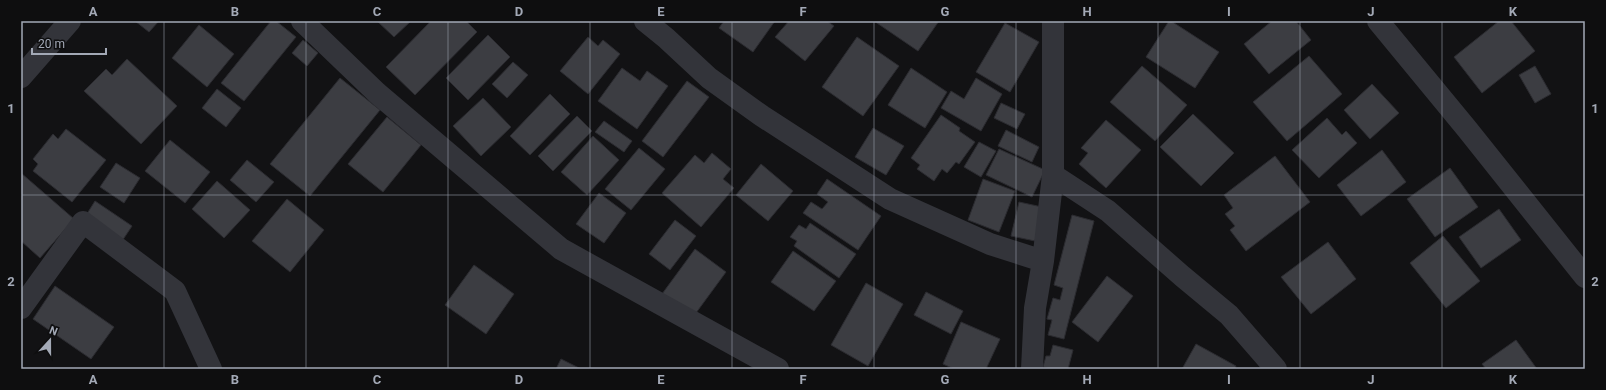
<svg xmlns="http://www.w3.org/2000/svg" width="1606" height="390" viewBox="0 0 1606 390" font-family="Roboto,sans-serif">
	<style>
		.building { fill: #3c3d42; stroke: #2c2c31 }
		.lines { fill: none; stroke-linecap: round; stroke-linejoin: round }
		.minor { stroke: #33343a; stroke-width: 22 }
		.grid { fill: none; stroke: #a3a9b6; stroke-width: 1; stroke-opacity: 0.55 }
		.neatline { fill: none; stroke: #a3a9b6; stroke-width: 1.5 }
		.grid-label { font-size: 13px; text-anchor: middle; font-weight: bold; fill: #a3a9b6 }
	</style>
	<rect width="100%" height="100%" fill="#121214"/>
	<path class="building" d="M135,21H159L149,32Z
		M271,21H276L296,37L244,101L221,83Z
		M377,21H411L394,37Z
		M431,21H466L477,32L415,95L386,67Z
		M724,21H775L753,52L719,28Z
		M789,21H827L834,26L805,61L775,37Z
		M874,21H939L918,51Z
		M1169,21H1171L1219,52L1195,88L1146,57Z
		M1272,21H1296L1311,40L1269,74L1244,44Z
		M1499,21H1511L1535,51L1482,93L1454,57Z
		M1005,23L1039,42L1010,92L976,72Z
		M199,25L234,54L207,87L172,58Z
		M488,35L510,57L468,100L446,78Z
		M588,37L598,46L603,40L620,54L588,94L560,71Z
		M857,37L899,66L863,116L822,87Z
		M303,40L318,53L307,66L292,53Z
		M1309,56L1342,94L1287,141L1253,102Z
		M127,59L177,106L141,144L84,91L106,69L112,75Z
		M513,62L528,75L507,98L492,84Z
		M1142,66L1187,105L1155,141L1110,102Z
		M1535,66L1551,94L1535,103L1519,75Z
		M622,68L640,81L647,71L668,86L637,129L598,101Z
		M911,68L947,92L925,128L888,105Z
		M340,78L380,110L310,196L270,164Z
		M976,78L1002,94L981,131L941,108L951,91L964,99Z
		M687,81L709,97L663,157L642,141Z
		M1372,84L1399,113L1370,139L1344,110Z
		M217,89L241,108L226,127L202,108Z
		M550,94L570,114L530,155L510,136Z
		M483,98L511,127L481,156L453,126Z
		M1001,103L1025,114L1017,129L994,118Z
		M1193,114L1234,153L1201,186L1160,147Z
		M941,115L960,128L959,131L975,142L959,164L956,162L947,173L942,169L934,181L917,169L920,165L911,158Z
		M577,116L592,131L553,171L538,156Z
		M387,117L421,145L383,192L348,164Z
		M1327,118L1342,135L1346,131L1357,143L1319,178L1292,150Z
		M1106,120L1141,150L1106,188L1079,164L1088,153L1081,148Z
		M604,121L632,141L624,152L595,132Z
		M873,128L904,146L886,175L855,157Z
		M66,129L106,160L72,202L33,171L38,164L33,159L53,134L58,139Z
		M1006,130L1039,147L1032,162L998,146Z
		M593,136L619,160L587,195L561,172Z
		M170,140L210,172L185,203L145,171Z
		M979,142L996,151L981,177L964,167Z
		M639,148L665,169L631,210L605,189Z
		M999,149L1045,170L1032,197L986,175Z
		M1382,150L1406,182L1361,216L1337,185Z
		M712,153L731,169L723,179L734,188L701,227L662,193L695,155L704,163Z
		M1275,156L1310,202L1246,251L1230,230L1235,226L1225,214L1233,208L1224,195Z
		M247,160L274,182L256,202L230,180Z
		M116,163L140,178L124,203L100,187Z
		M761,164L793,191L768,221L736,195Z
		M1450,168L1478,207L1435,237L1407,199Z
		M21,173L74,219L40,258L21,241Z
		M827,179L881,216L858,250L803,213L811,202L822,209L828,202L817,194Z
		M983,179L1015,191L999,232L968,220Z
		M217,181L250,210L224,238L192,209Z
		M599,193L626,213L604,243L576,224Z
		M287,199L324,230L290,272L252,241Z
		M95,201L132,226L122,241L85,217Z
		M1019,202L1042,207L1035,241L1011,236Z
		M1499,209L1521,240L1481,268L1459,237Z
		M1072,215L1094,221L1064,339L1048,335L1052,320L1047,319L1053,298L1060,300L1063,288L1054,285Z
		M675,220L696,236L670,270L649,254Z
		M810,223L856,254L839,278L794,246L797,241L790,237L799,225L806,229Z
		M1443,236L1480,281L1446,308L1410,263Z
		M1328,242L1356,279L1311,314L1281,277Z
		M695,249L726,272L693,317L662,294Z
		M793,251L836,281L814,311L771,282Z
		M474,265L514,294L486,334L445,305Z
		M1107,276L1133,296L1098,342L1072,322Z
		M866,283L903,304L868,366L831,345Z
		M55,286L114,327L91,359L33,319Z
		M926,292L963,311L951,334L914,315Z
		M961,322L1000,339L986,369H954L943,364Z
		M1516,340L1537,369H1486L1482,364Z
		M1196,344L1236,366L1235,369H1182Z
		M1053,345L1073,350L1068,369H1050L1043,367L1046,356H1050Z
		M561,359L581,369H556Z"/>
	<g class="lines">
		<path class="minor" d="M302,21L377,93L561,249L778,369
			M645,21L666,38L709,78L762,116L890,199L990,244L1043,261
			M1378,21L1467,129L1585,277
			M21,77L70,21
			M1053,175L1108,211L1182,276L1229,315L1276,369
			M21,308L83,222L175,291L211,369
			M1032,369L1035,308L1043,261L1053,175V21"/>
	</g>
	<path class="grid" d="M164,21V369M306,21V369M448,21V369M590,21V369M732,21V369M874,21V369M1016,21V369M1158,21V369M1300,21V369M1442,21V369M21,195H1585"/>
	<rect width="1606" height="390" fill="none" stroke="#0e0e0f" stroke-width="44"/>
	<g transform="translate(50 340) rotate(21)" stroke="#0e0e0f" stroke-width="3" paint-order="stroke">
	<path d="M0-3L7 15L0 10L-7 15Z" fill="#a3a9b6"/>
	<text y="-6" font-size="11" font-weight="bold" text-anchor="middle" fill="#a3a9b6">N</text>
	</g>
	<path d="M32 48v6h74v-6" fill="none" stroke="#a3a9b6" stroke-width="2"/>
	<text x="38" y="48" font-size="12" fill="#a3a9b6" stroke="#0e0e0f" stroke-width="3" paint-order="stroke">20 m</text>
	<rect x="22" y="22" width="1562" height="346" class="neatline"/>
	<g class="grid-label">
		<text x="93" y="16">A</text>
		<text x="235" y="16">B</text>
		<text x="377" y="16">C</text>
		<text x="519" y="16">D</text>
		<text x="661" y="16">E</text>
		<text x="803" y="16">F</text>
		<text x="945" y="16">G</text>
		<text x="1087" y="16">H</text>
		<text x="1229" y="16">I</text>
		<text x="1371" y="16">J</text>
		<text x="1513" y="16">K</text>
		<text x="11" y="113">1</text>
		<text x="1595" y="113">1</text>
		<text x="11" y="286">2</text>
		<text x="1595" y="286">2</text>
		<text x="93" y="384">A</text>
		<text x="235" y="384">B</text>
		<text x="377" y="384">C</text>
		<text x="519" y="384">D</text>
		<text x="661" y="384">E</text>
		<text x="803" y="384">F</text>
		<text x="945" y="384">G</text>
		<text x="1087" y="384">H</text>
		<text x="1229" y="384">I</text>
		<text x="1371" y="384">J</text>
		<text x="1513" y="384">K</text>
	</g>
</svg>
